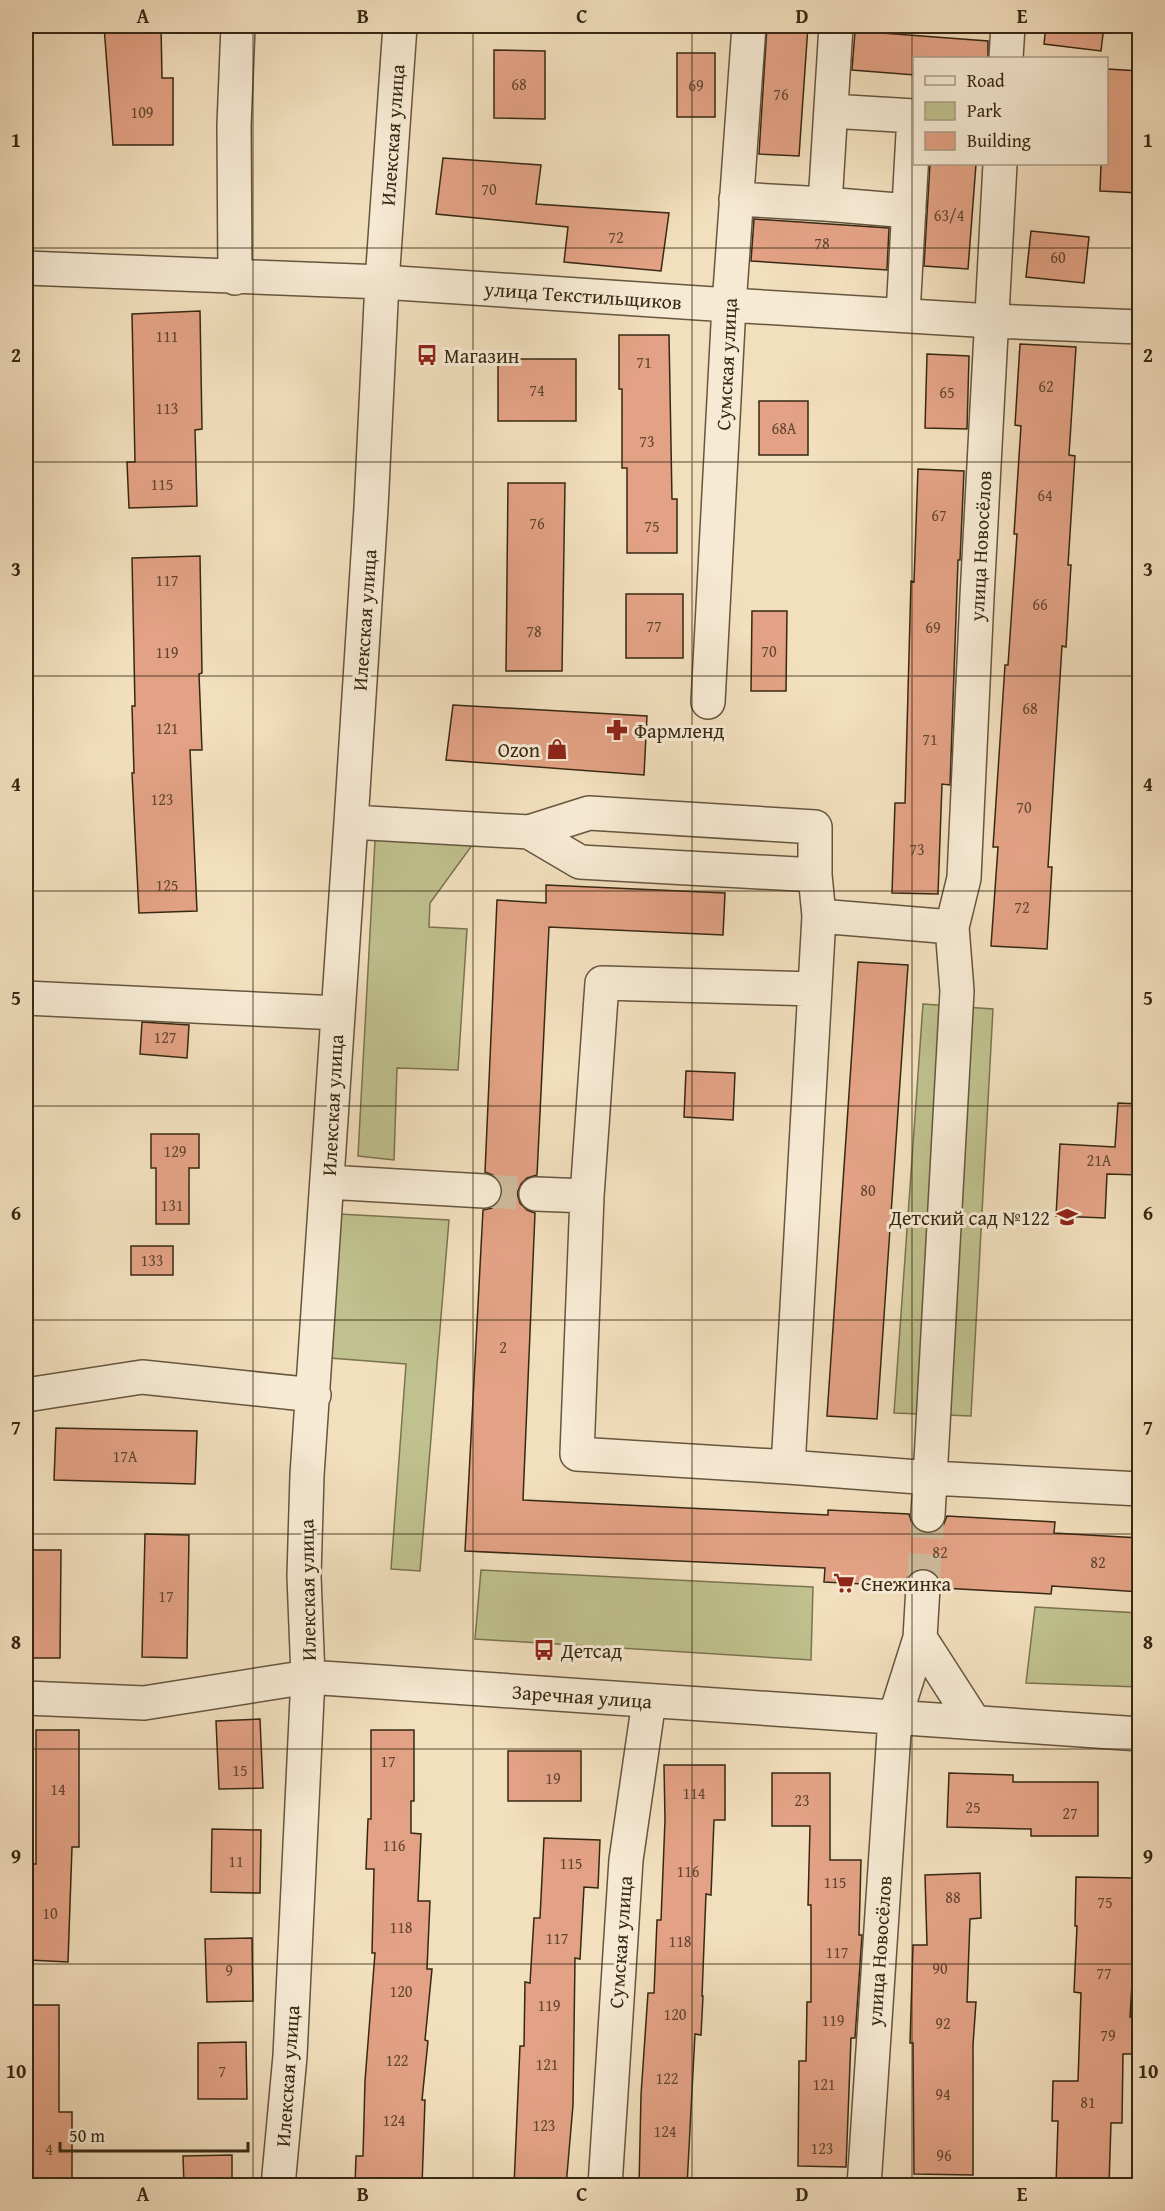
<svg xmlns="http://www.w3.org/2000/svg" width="1165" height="2211" viewBox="0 0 1165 2211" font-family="'Gentium Book Plus',serif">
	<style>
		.green { fill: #bfc18e; stroke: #7b7450; stroke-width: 1.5 }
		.building { fill: #e3a285; stroke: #372813; stroke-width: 1.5 }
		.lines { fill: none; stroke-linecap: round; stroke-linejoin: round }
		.minor-tunnel { stroke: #cdba9b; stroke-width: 33; stroke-dasharray: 33 16; stroke-linecap: butt }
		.minor-casing { stroke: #66563e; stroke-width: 36 }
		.minor { stroke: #f7ead4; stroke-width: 33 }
		.grid { fill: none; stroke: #372813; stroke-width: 1.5; stroke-opacity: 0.55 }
		.labels { text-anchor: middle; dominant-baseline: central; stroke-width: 6; stroke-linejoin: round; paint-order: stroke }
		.number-label { font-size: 16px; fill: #624630 }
		.street-label { font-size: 20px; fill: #372813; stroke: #f7ead4 }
		.poi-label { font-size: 20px; fill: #372813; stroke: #f7ead4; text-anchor: start }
		.neatline { fill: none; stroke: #372813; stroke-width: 2 }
		.grid-label { font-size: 20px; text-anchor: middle; font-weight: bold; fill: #372813 }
	</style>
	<rect width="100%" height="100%" fill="#f2dfbd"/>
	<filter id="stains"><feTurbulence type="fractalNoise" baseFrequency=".00333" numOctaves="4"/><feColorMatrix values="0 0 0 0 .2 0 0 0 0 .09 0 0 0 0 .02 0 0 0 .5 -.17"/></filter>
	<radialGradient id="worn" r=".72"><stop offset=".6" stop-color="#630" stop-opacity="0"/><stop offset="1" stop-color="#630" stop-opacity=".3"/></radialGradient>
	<path class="green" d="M375,840L473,844L430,903L429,927L467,929L458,1070L397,1068L394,1160L358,1156Z
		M923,1004L993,1009L971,1416L894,1413Z
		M339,1214L449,1220L420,1571L391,1569L406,1364L330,1358Z
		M481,1570L813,1587L811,1660L475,1639Z
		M1035,1607L1139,1613V1687L1026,1683Z"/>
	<path class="building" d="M104,26H161L162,78H173V145H113Z
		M767,26H808L799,156L759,154Z
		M1046,26H1104L1101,51L1044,44Z
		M855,31L988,41V58H915V75L852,70Z
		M494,50L545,51V119L494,118Z
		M677,53H715V117H677Z
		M1107,69L1140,71V193L1100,191L1101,164H1107Z
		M443,158L541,165L536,204L669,213L661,271L564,262L568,227L436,214Z
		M930,164H976L968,269L924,266Z
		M754,219L889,228L887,270L751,261Z
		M1031,231L1089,237L1084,283L1026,277Z
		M200,311L202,429L195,430L197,506L129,508L127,462H135L132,314Z
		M619,335H669L672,499H677V553H627V468H622V389H619Z
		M1020,344L1076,347L1069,455L1075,456L1068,565H1071L1066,647L1062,646L1048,867H1052L1047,949L991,946L998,847H993L1005,665H1008L1017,534H1014L1021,426L1015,425Z
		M927,354L969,356L967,429L925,428Z
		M498,359H576V421H498Z
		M759,401H808V455H759Z
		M918,469L964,471L960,560H958L950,785L942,784L938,894L892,893L895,803H905L911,581L914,582Z
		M508,483H565L562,671H506Z
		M200,556L202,673L199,674L202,750H190L197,911L139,913L132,773H134L132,706H135L132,558Z
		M626,594H683V658H626Z
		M752,611H787L786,691H751Z
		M453,705L647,716L644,775L446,760Z
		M546,885L725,893L723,935L549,927L537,1175L527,1178L521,1184L517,1193L520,1203L527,1210L535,1213L523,1500L828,1515V1510L909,1514L912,1524L917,1530L928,1534L936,1532L943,1526L947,1516L1055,1522L1054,1533L1140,1538V1592L1052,1586L1051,1594L942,1588L940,1579L934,1572L924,1568L915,1570L908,1576L904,1586L824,1582L825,1568L465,1551L483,1210L492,1208L499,1202L503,1191L501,1183L495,1176L485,1172L497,900L546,903Z
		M858,962L908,965L877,1419L827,1416Z
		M142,1022L189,1025L187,1058L140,1054Z
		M686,1071L735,1073L733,1120L684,1117Z
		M1118,1103L1140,1104V1175L1107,1174L1105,1218L1056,1216L1060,1144L1115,1147Z
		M151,1134H199V1168H189V1224H156V1168H151Z
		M131,1246H173V1275H131Z
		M56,1428L197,1431L195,1484L54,1480Z
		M145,1534L189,1535L187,1658L142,1657Z
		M26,1550H61L60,1658H26Z
		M260,1719L263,1788L219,1789L216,1721Z
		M36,1730H79V1847H72L68,1962L29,1960L32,1864H36Z
		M371,1730H414V1801H411V1833L421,1834L418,1901H430L427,1969H432L425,2040L428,2041L422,2100H425L422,2186H355L356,2156H363L365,2081L375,1953H372L374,1869H366L368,1819H371Z
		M508,1751H581V1801H508Z
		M664,1765H725V1820H714L711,1895L706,1894L702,1996H703L701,2035L695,2034L687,2186H639L641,2095L648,1993H654L657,1920H661L665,1820Z
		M772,1773H830V1860H861L859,1935H862L855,2038H851L846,2167L798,2166L799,2061H806L807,2002H811V1905H808L810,1826H772Z
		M949,1773L1013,1775V1782H1098V1836H1031V1829L947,1827Z
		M212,1829L261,1830L260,1893L211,1892Z
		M544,1838L600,1840L598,1888L584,1887L580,1959L575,1958L573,2105L566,2186H514L520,2046H524L525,1982L530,1983L534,1918H540Z
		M980,1873L981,1918L970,1919L967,2002H976L973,2045V2175L914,2174L913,2043H910L913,1945H927L925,1875Z
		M1076,1877L1134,1878V1952L1130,2017H1136L1135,2054H1123L1122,2123H1111L1109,2186L1056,2185L1058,2121H1052L1053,2081H1078L1081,1993L1074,1992L1077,1926H1075Z
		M252,1938L253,2001L207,2002L205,1939Z
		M30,2005H59V2112H72V2186H27V2112H30Z
		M246,2042L247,2099H198V2043Z
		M232,2155V2186H184L183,2156Z"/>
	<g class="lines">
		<path class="minor-tunnel" d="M484,1191L536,1194
			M923,1587L928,1515"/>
		<defs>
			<path id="minor" d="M1006,58L1008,26
				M831,111L914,116
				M736,199L825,204L836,26
				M825,204L909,211
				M26,268L382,282L729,305L992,321L1140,327
				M235,278L234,125L238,26
				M903,314L914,116
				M708,702L729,305L749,26
				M351,822L529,832L589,813L815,827V875L819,916L952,927
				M529,832L580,862L815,875
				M26,998L338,1013
				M327,1182L484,1191
				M536,1194L587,1196L602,983L814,989
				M587,1196L577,1454L788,1467L819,916
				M26,1395L142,1377L314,1395
				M788,1467L931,1478L1140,1489
				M928,1515L957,991L952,927L964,878L977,597L1000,164
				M920,1638L974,1722
				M26,1698L144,1703L308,1677L1140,1734
				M278,2186L290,2056L308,1677L304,1576L307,1475L351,822L371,508L382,282L400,26
				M605,2186L626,1860L649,1701
				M864,2186L895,1717L920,1638L923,1587"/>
		</defs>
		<use href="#minor" class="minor-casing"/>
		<use href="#minor" class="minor"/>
	</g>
	<path class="grid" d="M253,26V2186M473,26V2186M692,26V2186M912,26V2186M26,248H1140M26,462H1140M26,676H1140M26,891H1140M26,1106H1140M26,1320H1140M26,1534H1140M26,1749H1140M26,1964H1140"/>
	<defs>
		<symbol id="bus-bare" viewBox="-9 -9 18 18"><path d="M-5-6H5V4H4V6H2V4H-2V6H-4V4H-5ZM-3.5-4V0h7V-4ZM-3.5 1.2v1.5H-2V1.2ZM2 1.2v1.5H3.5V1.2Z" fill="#8f2418" stroke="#f7ead4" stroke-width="2.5" paint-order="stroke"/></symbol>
		<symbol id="pharmacy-bare" viewBox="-9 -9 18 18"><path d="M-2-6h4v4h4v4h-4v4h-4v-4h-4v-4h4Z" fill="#8f2418" stroke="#f7ead4" stroke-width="2.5" paint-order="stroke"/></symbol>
		<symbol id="shop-bare" viewBox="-9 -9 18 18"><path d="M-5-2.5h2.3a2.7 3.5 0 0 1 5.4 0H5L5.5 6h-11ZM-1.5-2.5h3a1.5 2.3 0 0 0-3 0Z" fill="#8f2418" stroke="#f7ead4" stroke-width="2.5" paint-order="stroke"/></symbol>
		<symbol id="school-bare" viewBox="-9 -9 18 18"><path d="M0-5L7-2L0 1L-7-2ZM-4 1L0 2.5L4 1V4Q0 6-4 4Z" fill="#8f2418" stroke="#f7ead4" stroke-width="2.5" paint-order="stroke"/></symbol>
		<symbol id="supermarket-bare" viewBox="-9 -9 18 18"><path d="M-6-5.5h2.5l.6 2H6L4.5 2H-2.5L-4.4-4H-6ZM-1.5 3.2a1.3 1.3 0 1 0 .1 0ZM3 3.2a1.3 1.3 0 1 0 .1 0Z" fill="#8f2418" stroke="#f7ead4" stroke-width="2.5" paint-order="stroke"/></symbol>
	</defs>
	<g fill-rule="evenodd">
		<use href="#bus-bare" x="412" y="340" width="30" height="30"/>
		<use href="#pharmacy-bare" x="602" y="715" width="30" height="30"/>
		<use href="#shop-bare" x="542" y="734" width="30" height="30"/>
		<use href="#school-bare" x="1052" y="1202" width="30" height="30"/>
		<use href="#supermarket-bare" x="829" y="1568" width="30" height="30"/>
		<use href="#bus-bare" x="529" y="1635" width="30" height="30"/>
	</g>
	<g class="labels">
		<g class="number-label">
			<text x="519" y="84">68</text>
			<text x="696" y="85">69</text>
			<text x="781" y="94">76</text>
			<text x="142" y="112">109</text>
			<text x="489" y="189">70</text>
			<text x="949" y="215">63/4</text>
			<text x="616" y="237">72</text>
			<text x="822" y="243">78</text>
			<text x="1058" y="257">60</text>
			<text x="167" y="336">111</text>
			<text x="644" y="362">71</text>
			<text x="1046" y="386">62</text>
			<text x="537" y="390">74</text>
			<text x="947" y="392">65</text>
			<text x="167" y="408">113</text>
			<text x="784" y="428">68А</text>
			<text x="647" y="441">73</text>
			<text x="162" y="484">115</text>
			<text x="1045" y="495">64</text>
			<text x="939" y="515">67</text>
			<text x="537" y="523">76</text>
			<text x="652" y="526">75</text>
			<text x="167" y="580">117</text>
			<text x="1040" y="604">66</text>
			<text x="654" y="626">77</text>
			<text x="933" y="627">69</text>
			<text x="534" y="631">78</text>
			<text x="769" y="651">70</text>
			<text x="167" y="652">119</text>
			<text x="1030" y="708">68</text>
			<text x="167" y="728">121</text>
			<text x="930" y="739">71</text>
			<text x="162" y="799">123</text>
			<text x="1024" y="807">70</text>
			<text x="917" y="849">73</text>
			<text x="167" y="885">125</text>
			<text x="1022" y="907">72</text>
			<text x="165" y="1037">127</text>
			<text x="175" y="1151">129</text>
			<text x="1099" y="1160">21А</text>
			<text x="868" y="1190">80</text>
			<text x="172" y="1205">131</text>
			<text x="152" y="1260">133</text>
			<text x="503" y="1347">2</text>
			<text x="125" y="1456">17А</text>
			<text x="940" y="1552">82</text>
			<text x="1098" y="1562">82</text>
			<text x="166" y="1596">17</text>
			<text x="388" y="1761">17</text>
			<text x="240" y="1770">15</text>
			<text x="553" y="1778">19</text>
			<text x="58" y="1789">14</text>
			<text x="694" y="1793">114</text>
			<text x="802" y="1800">23</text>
			<text x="973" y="1807">25</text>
			<text x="1070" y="1813">27</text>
			<text x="394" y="1845">116</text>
			<text x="236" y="1861">11</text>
			<text x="571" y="1863">115</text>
			<text x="688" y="1871">116</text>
			<text x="835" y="1882">115</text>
			<text x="953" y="1897">88</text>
			<text x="1105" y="1902">75</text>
			<text x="50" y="1913">10</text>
			<text x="401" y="1927">118</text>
			<text x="557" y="1938">117</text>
			<text x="680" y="1941">118</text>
			<text x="837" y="1952">117</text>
			<text x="940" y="1968">90</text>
			<text x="229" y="1970">9</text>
			<text x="1104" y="1973">77</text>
			<text x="401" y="1991">120</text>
			<text x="549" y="2005">119</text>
			<text x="675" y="2014">120</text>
			<text x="833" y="2020">119</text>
			<text x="943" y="2023">92</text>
			<text x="1108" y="2035">79</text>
			<text x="397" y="2060">122</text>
			<text x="547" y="2064">121</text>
			<text x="222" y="2071">7</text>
			<text x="667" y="2078">122</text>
			<text x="824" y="2084">121</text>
			<text x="943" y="2094">94</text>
			<text x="1088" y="2102">81</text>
			<text x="394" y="2120">124</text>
			<text x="544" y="2125">123</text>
			<text x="665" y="2131">124</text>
			<text x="822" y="2148">123</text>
			<text x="49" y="2149">4</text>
			<text x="944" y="2155">96</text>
		</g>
		<g class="street-label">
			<text transform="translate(392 135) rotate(-86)">Илекская улица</text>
			<text transform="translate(583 295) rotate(4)">улица Текстильщиков</text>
			<text transform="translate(726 364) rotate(-87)">Сумская улица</text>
			<text transform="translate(980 546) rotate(-87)">улица Новосёлов</text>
			<text transform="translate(364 620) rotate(-86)">Илекская улица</text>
			<text transform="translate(332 1105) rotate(-87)">Илекская улица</text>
			<text transform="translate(307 1590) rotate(-91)">Илекская улица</text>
			<text transform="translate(582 1696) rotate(4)">Заречная улица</text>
			<text transform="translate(620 1942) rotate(-86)">Сумская улица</text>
			<text transform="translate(879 1951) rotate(-86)">улица Новосёлов</text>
			<text transform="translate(287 2076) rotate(-86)">Илекская улица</text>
		</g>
		<g class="poi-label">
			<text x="444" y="355">Магазин</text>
			<text x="634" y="730">Фармленд</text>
			<text x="540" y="749" text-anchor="end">Ozon</text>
			<text x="1050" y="1217" text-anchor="end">Детский сад №122</text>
			<text x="861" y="1583">Снежинка</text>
			<text x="561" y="1650">Детсад</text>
		</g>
	</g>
	<rect width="1165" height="2211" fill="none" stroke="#f2dfbd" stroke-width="66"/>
	<rect x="913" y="57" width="195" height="108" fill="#f7ead4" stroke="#aa9c87" stroke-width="1.5"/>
	<rect x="925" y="76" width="30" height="9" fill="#f7ead4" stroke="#aa9c87" stroke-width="1.5"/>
	<text x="967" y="87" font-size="18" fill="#372813">Road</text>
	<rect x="925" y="102" width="30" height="18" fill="#bfc18e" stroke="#aa9c87" stroke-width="1.5"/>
	<text x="967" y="117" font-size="18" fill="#372813">Park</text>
	<rect x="925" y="132" width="30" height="18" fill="#e3a285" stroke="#aa9c87" stroke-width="1.5"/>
	<text x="967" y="147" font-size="18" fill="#372813">Building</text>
	<path d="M60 2142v9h188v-9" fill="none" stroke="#372813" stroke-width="3"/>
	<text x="69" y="2142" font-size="18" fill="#372813" stroke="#f7ead4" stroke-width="4.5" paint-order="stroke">50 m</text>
	<rect x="33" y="33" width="1099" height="2145" class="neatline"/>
	<g class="grid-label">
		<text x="143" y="23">A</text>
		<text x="363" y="23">B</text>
		<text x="582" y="23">C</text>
		<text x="802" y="23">D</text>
		<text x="1022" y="23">E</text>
		<text x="16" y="147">1</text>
		<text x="1148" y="147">1</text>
		<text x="16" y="362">2</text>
		<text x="1148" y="362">2</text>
		<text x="16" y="576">3</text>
		<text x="1148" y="576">3</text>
		<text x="16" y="791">4</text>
		<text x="1148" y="791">4</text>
		<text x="16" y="1005">5</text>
		<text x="1148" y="1005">5</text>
		<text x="16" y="1220">6</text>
		<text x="1148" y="1220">6</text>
		<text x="16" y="1434">7</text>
		<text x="1148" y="1434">7</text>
		<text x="16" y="1649">8</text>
		<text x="1148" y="1649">8</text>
		<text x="16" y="1863">9</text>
		<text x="1148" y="1863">9</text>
		<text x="16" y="2078">10</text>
		<text x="1148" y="2078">10</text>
		<text x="143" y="2201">A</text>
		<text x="363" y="2201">B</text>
		<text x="582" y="2201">C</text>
		<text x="802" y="2201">D</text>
		<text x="1022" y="2201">E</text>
	</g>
	<rect width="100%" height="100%" filter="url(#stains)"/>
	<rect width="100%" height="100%" fill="url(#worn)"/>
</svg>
